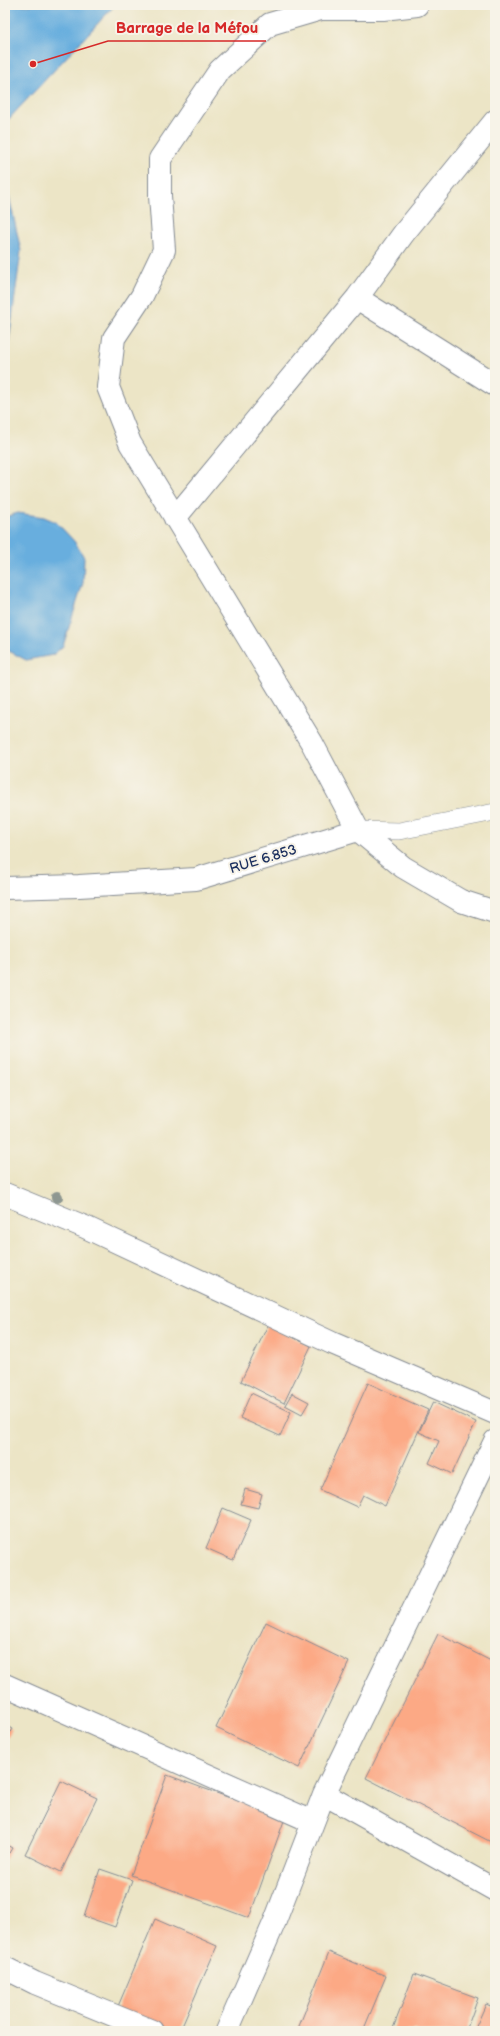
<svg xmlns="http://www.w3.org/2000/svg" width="500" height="2036" viewBox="0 0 500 2036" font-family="'Balsamiq Sans',sans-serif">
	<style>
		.water { fill: #68aede; stroke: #426e9e }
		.building { fill: #fca985 }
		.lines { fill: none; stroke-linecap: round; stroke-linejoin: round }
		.service-casing { stroke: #848a92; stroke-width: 18 }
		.minor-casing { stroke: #848a92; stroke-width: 24 }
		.service { stroke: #fff; stroke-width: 17 }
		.minor { stroke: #fff; stroke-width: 22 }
		.tree { fill: #8e9791 }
		.labels { text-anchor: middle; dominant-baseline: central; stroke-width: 4; stroke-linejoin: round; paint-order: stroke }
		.street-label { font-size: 14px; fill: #1b2f5e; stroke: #f7f3e8 }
		.leader { fill: none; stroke: #d62828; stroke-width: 1.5 }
		.callout-dot { fill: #d62828; stroke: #f7f3e8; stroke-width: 1.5 }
		.callout-label { font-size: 15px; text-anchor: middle; font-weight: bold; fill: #d62828; stroke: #f7f3e8; stroke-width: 4; stroke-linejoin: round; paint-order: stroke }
	</style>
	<rect width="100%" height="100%" fill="#f7f3e8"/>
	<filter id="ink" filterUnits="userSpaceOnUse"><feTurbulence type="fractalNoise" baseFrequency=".025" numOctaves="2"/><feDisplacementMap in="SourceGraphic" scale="8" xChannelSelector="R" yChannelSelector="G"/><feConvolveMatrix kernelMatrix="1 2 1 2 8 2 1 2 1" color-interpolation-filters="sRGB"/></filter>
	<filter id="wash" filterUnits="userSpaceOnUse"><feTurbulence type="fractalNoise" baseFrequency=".012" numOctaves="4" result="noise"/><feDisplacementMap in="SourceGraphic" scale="16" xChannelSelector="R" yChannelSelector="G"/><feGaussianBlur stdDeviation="0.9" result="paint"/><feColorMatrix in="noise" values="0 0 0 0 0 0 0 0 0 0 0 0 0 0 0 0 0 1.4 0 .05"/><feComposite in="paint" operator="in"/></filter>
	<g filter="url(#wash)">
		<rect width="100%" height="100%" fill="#ece5c6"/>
		<path class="water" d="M5,5H115L5,123Z
			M5,178L21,251L8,348L5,350Z
			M18,513L44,517L56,522L74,541L84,557L83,583L63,646L53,655L26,660L5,649V517Z"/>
		<g id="blocks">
			<path class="building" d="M268,1325L311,1346L284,1403L241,1381Z
				M368,1383L428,1410L385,1506L363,1495L357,1507L320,1490Z
				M251,1393L291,1412L280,1436L240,1418Z
				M292,1393L309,1402L302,1414L285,1405Z
				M433,1402L476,1422L452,1474L429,1463L439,1441L419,1432Z
				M245,1489L262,1494L258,1508L241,1504Z
				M223,1508L251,1520L233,1560L206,1548Z
				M266,1622L349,1662L299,1768L216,1728Z
				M438,1634L495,1663V1844L366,1778Z
				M5,1725L12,1729L5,1741Z
				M167,1775L285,1818L249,1918L131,1875Z
				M61,1781L97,1798L61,1872L25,1854Z
				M5,1844L12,1848L5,1860Z
				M100,1869L132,1880L115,1927L84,1916Z
				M155,1919L217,1946L180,2031H162L116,2011Z
				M329,1952L386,1976L363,2031H297Z
				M414,1974L478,1998L466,2031H392Z
				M486,2004L495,2008V2031H474Z"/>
		</g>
	</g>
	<g filter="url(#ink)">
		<use href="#blocks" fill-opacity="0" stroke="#848a92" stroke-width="1"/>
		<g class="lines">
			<defs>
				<path id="service" d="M358,830L399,831L495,812"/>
				<path id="minor" d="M357,298L495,385
					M175,518L357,298L404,233L495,121
					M358,830L312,743L130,443L108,387L114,338L142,296L164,250L160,196V159L220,70L270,24L321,9H383L417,5
					M5,888L79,886L196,879L358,830L403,867L461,901L495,912
					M5,1194L85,1227L332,1343L495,1413
					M5,1685L313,1822
					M324,1794L495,1890
					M5,1968L35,1983L152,2031
					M227,2031L275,1921L324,1794L495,1441"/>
			</defs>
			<use href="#service" class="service-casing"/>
			<use href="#minor" class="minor-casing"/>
			<use href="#service" class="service"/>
			<use href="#minor" class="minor"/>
		</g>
		<circle class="tree" cx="57" cy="1197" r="6"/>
	</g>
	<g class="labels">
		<g class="street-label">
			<text transform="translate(263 859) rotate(-17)">RUE 6.853</text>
		</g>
	</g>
	<path class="leader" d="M33 64L108 41H266"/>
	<circle class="callout-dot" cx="33" cy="64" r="4"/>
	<g class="callout-label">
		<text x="187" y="33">Barrage de la Méfou</text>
	</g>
	<rect width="500" height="2036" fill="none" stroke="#f7f3e8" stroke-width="20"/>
</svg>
